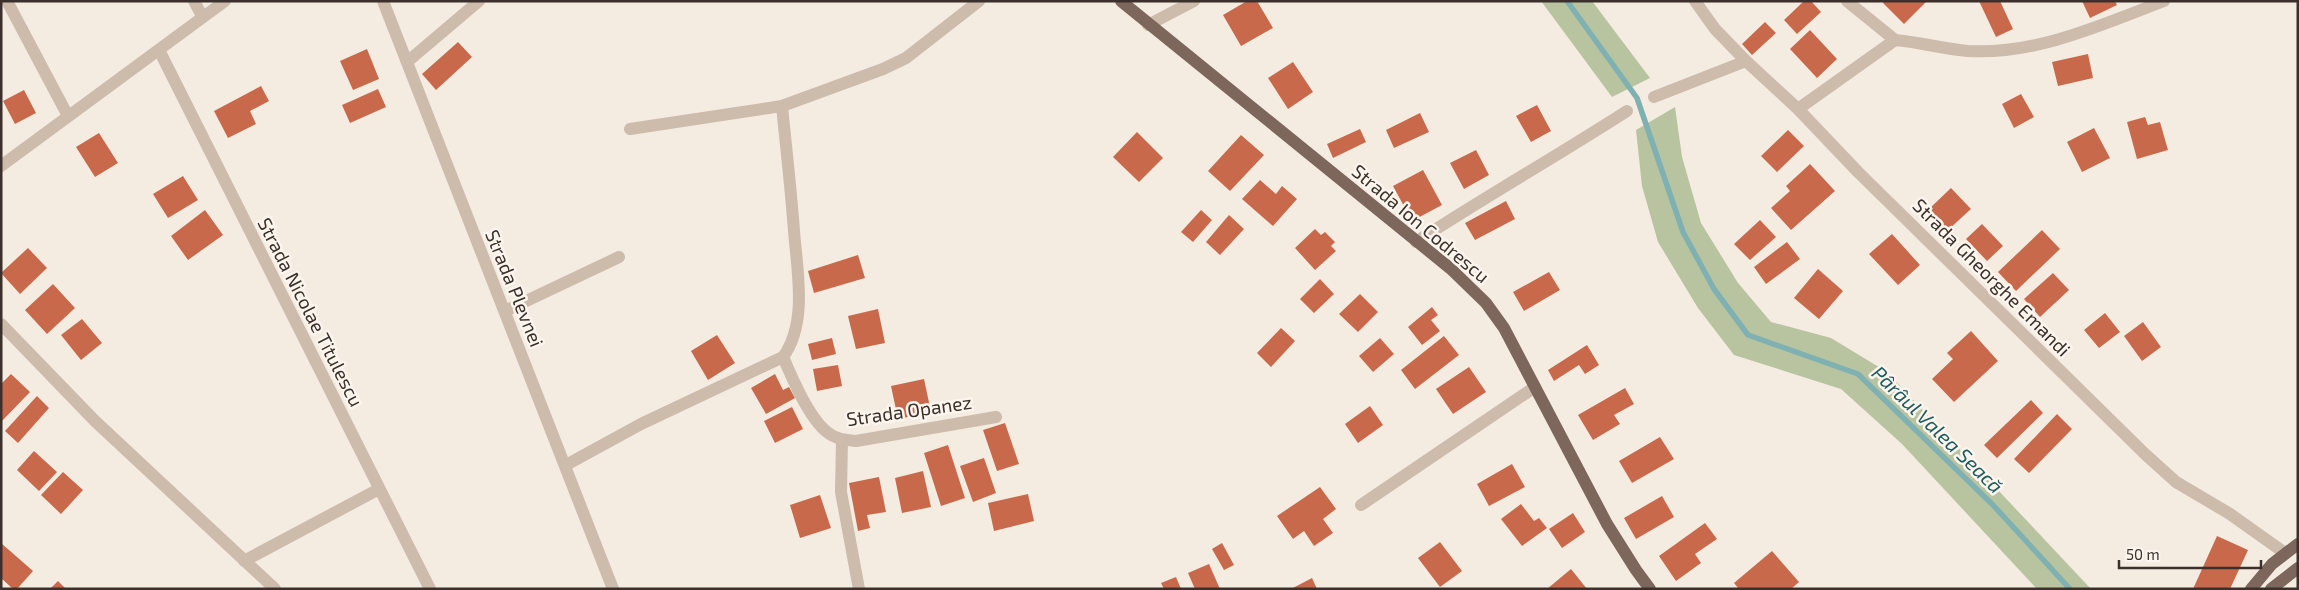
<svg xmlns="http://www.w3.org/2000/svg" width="2299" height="590" viewBox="0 0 2299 590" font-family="'Exo 2',sans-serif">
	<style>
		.green { fill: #b8c4a0 }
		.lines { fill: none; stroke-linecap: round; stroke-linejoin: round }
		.stream { stroke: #7fb0b2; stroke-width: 5.5 }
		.building { fill: #c8694b }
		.minor { stroke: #cdbbac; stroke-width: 12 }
		.major { stroke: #7d675c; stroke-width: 12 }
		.labels { text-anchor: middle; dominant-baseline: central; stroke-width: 5; stroke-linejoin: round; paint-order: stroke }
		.street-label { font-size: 19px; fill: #3b302b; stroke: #fbf5ee }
		.water-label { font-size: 20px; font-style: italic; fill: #1f5a5e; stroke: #fbf5ee }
	</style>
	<rect width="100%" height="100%" fill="#f4ebe1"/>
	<path class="green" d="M1541,1H1592L1650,78L1612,97Z
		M1675,107L1682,157L1701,223L1738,283L1771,322L1831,338L1887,372L2091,589H2037L1902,444L1841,389L1734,355L1698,308L1658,242L1642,186L1636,130Z"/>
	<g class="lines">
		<path class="stream" d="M1567,1L1637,98L1683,232L1714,289L1748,335L1858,374L1993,505L2070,589"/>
	</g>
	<path class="building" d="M1247,1H1257L1273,28L1241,46L1223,15Z
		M1804,1H1811L1821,12L1797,34L1784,20Z
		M1884,1H1927L1904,24L1883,3Z
		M1979,1H2000L2013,29L1996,37Z
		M2082,1H2115L2117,5L2090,18Z
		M1765,22L1776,33L1752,55L1742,44Z
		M1810,30L1837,59L1817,78L1790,49Z
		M458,42L472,57L436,90L422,74Z
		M367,49L379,79L353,90L340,61Z
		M2088,54L2093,78L2058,86L2052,62Z
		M1293,62L1313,92L1288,109L1268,78Z
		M261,86L269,101L250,111L256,124L228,138L214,111Z
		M378,89L386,107L350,123L342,105Z
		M24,90L36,113L15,124L3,101Z
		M2021,94L2034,117L2014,128L2002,104Z
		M1537,105L1551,131L1531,142L1516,116Z
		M1420,113L1429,132L1394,148L1386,130Z
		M2145,117L2148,125L2160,122L2168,150L2137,159L2127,122Z
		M2094,128L2110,158L2082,172L2067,142Z
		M1360,129L1366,142L1333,158L1327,144Z
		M1788,130L1804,146L1777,172L1761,156Z
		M1137,132L1163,158L1139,182L1113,157Z
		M99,133L118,163L95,177L76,147Z
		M1241,135L1264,155L1230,191L1208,171Z
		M1476,150L1489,175L1464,189L1450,163Z
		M1810,164L1835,191L1791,230L1771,208L1790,191L1786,186Z
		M1423,170L1442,205L1412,221L1393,186Z
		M183,176L198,200L168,218L153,194Z
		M1260,180L1276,194L1282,186L1297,199L1273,226L1242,199Z
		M1951,188L1971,209L1948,230L1929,209Z
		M1506,201L1515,219L1475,240L1465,223Z
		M205,210L223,235L188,260L171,236Z
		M1201,210L1212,220L1193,242L1181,232Z
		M1229,215L1244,229L1220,255L1206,242Z
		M1760,220L1776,237L1750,260L1734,244Z
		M1982,224L2003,246L1987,261L1966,239Z
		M1315,229L1321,235L1325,232L1335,242L1331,246L1336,251L1315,270L1295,248Z
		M2042,230L2060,249L2016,291L1998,272Z
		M1892,234L1920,265L1898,285L1869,254Z
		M1787,242L1800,259L1766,284L1754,267Z
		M28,248L47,268L20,294L1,273Z
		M858,255L865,278L814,293L808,271Z
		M1818,269L1843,291L1819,319L1794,298Z
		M1549,272L1560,290L1524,311L1513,292Z
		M2053,273L2069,290L2040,317L2024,299Z
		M1320,279L1334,294L1314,313L1300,299Z
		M53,284L75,308L47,334L25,310Z
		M1360,294L1378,312L1358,332L1339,314Z
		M1432,307L1438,315L1431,320L1440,331L1422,345L1408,327Z
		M878,309L885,343L856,349L848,316Z
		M2105,313L2120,332L2099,348L2084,330Z
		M82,319L102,343L81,360L61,335Z
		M2143,322L2161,347L2142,361L2124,336Z
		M1281,328L1295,341L1271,367L1257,353Z
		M1971,331L1998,361L1954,402L1932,379L1953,359L1947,353Z
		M717,335L735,363L708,380L691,351Z
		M1444,336L1459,355L1415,389L1401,370Z
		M832,338L836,354L812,360L808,344Z
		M1380,338L1394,354L1373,372L1359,356Z
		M1587,345L1599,365L1585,374L1579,365L1554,381L1548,370Z
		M838,365L842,386L817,391L813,369Z
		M1469,367L1486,392L1453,414L1436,389Z
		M11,374L30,392L1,422V384Z
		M775,374L783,390L789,387L795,398L766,414L751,388Z
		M924,379L931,412L898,419L891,386Z
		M1625,388L1634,404L1614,415L1620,424L1593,440L1578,415Z
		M37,396L49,408L18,443L5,431Z
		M2031,400L2043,413L1997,458L1984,445Z
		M1370,406L1383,425L1358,443L1345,424Z
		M792,407L803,429L775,443L764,421Z
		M2057,414L2072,429L2029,473L2014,459Z
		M1005,423L1019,464L997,471L983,430Z
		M1660,437L1674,459L1632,483L1619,461Z
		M948,445L965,498L941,506L924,453Z
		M34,451L57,472L39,491L17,470Z
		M984,458L996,493L973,502L960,466Z
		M1512,464L1525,487L1489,506L1477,484Z
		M923,471L931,507L902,513L895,478Z
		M63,472L83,490L61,514L41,495Z
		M879,477L886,512L867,515L870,528L858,531L849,483Z
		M1320,487L1336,509L1323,519L1333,533L1314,546L1304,531L1293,539L1277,516Z
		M1028,494L1034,521L994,531L988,503Z
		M820,495L831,528L800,538L790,505Z
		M1662,496L1674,517L1636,539L1624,518Z
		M1521,504L1534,521L1539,518L1547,528L1522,546L1501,519Z
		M1573,513L1585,532L1562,548L1549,529Z
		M1705,523L1717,539L1695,554L1701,563L1676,581L1659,556Z
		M2217,536L2248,550L2230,589H2193Z
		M1440,542L1462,571L1440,587L1418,558Z
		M1,543L33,571L17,589H13L1,578Z
		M1222,543L1234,565L1224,570L1212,549Z
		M1772,551L1799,582L1791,589H1739L1734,583Z
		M1209,564L1220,589H1195L1188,573Z
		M1571,569L1587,589H1547Z
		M1176,577L1181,589H1164L1161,583Z
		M1312,578L1317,589H1291Z
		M58,581L66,589H50Z"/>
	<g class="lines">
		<path class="minor" d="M7,1L68,116
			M194,1L202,16
			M383,1L613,589
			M1695,1L1715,29L1746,61L1798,109L1858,172L2145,454L2176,482L2230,514L2285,553
			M1847,1L1895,40
			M1148,25L1194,1
			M159,50L430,589
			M407,62L479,1
			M1654,97L1746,61
			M1798,109L1895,40C1919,42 1944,49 1968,51C2036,55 2101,25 2164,1
			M630,129L782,106L883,69L906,58L979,1
			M1,166L225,1
			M1416,242C1485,197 1557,156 1627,111
			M505,311L619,257
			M1,324L95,421L275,589
			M783,357C792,378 809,418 827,432C835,439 846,440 856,441L996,417
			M842,440L841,492L859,589
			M566,465L641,424L783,357C808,323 797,270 794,231C791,189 786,147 782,106
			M1361,505L1535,387
			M244,561L379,489"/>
		<path class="major" d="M1121,1L1451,269L1486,303L1504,328L1607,524L1636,570L1650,589
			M2251,589L2272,564L2298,544
			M2271,589L2298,568"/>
	</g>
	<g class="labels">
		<g class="street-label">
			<text transform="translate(1421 223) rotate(40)">Strada Ion Codrescu</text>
			<text transform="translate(1992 277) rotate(45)">Strada Gheorghe Emandi</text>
			<text transform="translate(515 288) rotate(68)">Strada Plevnei</text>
			<text transform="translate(311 312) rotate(63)">Strada Nicolae Titulescu</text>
			<text transform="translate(909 410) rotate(-8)">Strada Opanez</text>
		</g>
		<g class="water-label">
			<text transform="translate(1938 429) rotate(44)">Pârâul Valea Seacă</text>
		</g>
	</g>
	<rect width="2299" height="590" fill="none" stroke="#3b302b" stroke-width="5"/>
	<path d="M2119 560v8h142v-8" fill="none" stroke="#3b302b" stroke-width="2.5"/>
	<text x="2126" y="560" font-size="15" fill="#3b302b" stroke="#fbf5ee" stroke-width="4" paint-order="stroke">50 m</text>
</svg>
